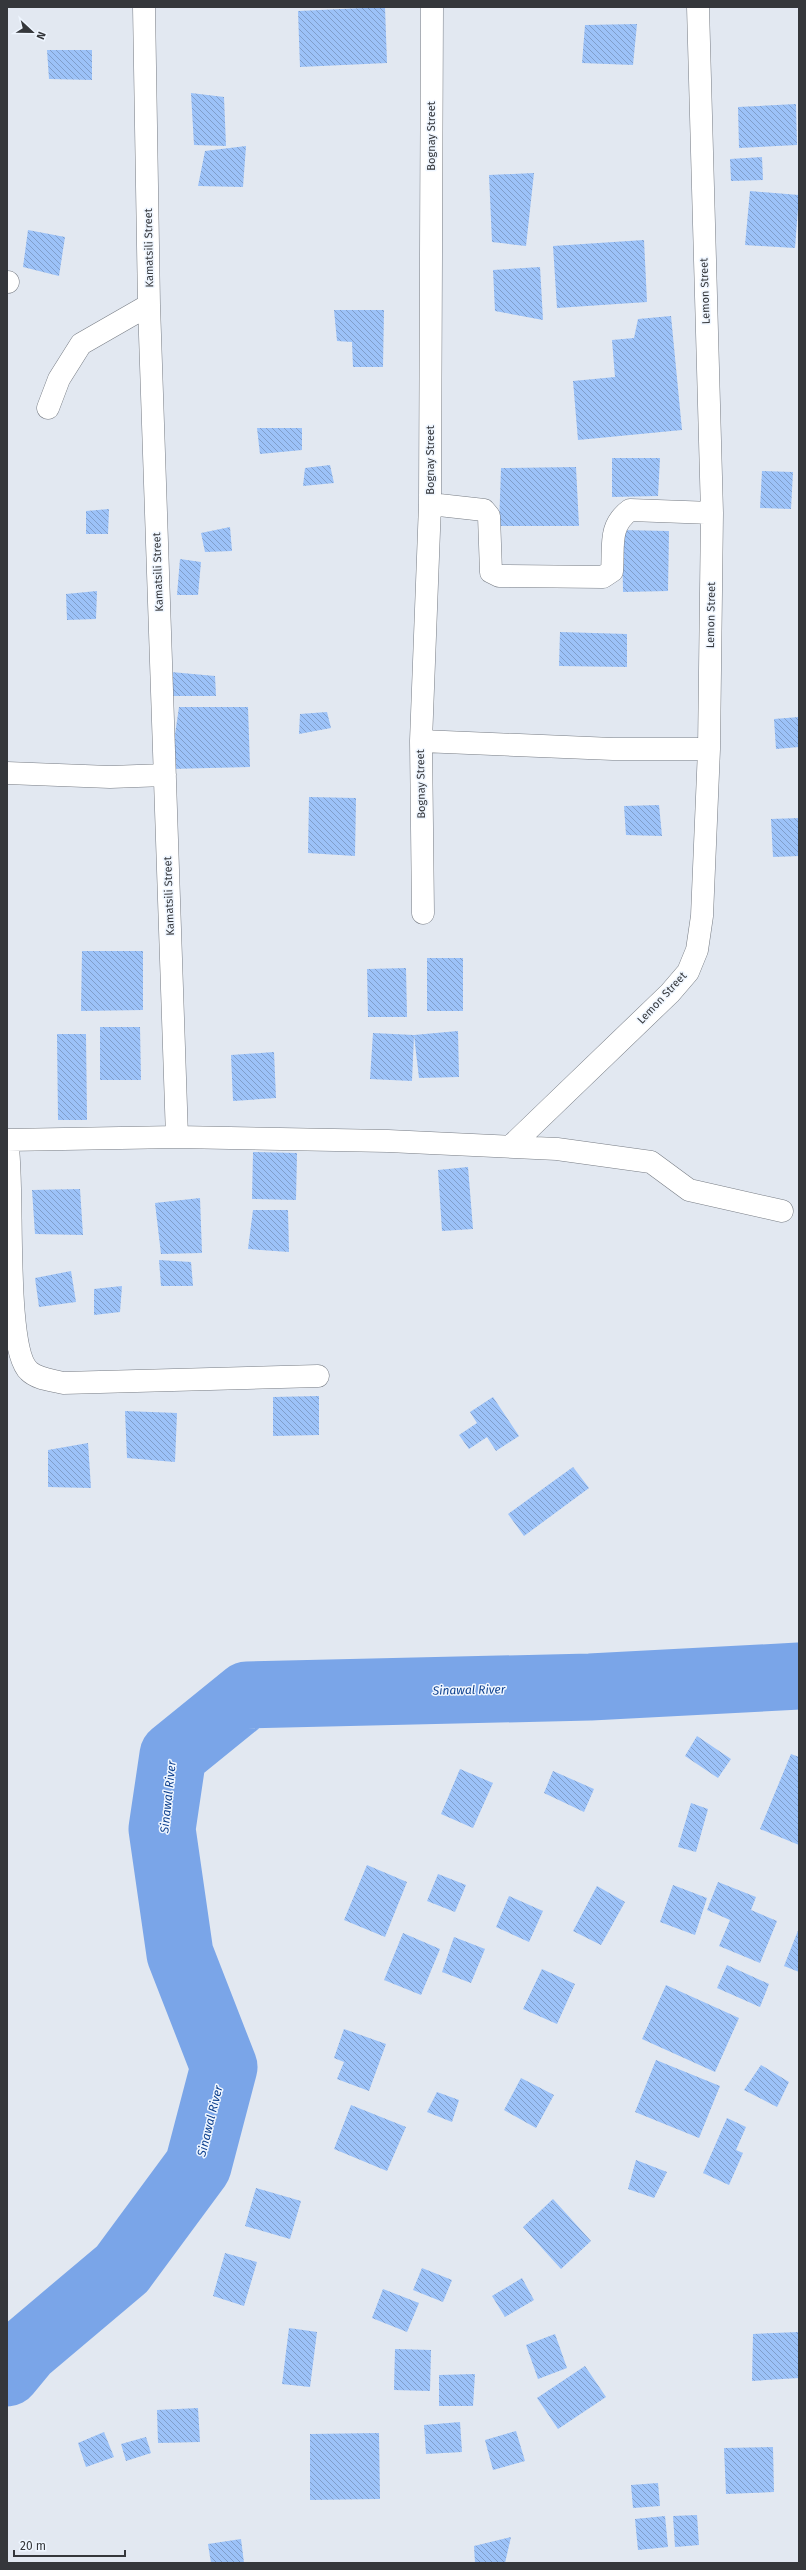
<svg xmlns="http://www.w3.org/2000/svg" width="806" height="2570" viewBox="0 0 806 2570" font-family="'Fira Sans',sans-serif">
	<style>
		.lines { fill: none; stroke-linecap: round; stroke-linejoin: round }
		.river { stroke: #7aa5e8; stroke-width: 67 }
		.building { fill: url(#building-back-hatch) }
		.minor-casing { stroke: #777c84; stroke-width: 23 }
		.minor { stroke: #fff; stroke-width: 22 }
		.labels { text-anchor: middle; dominant-baseline: central; stroke-width: 3; stroke-linejoin: round; paint-order: stroke }
		.street-label { font-size: 11px; fill: #35373b; stroke: #eff6ff }
		.water-label { font-size: 12px; font-style: italic; fill: #0e418f; stroke: #eff6ff }
	</style>
	<defs>
		<pattern id="building-back-hatch" width="6" height="6" patternUnits="userSpaceOnUse"><rect width="6" height="6" fill="#9cc2f8"/><path d="M-1 5l2 2M0 0l6 6M5-1l2 2" fill="none" stroke="#809eca"/></pattern>
	</defs>
	<rect width="100%" height="100%" fill="#e2e8f1"/>
	<g class="lines">
		<path class="river" d="M7,2373L26,2350L122,2269L198,2166L224,2067L180,1954L162,1829L173,1755L247,1695L590,1687L799,1676"/>
	</g>
	<path class="building" d="M385,7L387,63L300,67L298,11Z
		M637,24L633,65L582,63L585,25Z
		M47,50H92V80L49,79Z
		M191,93L224,97L226,146L194,145Z
		M796,104L797,145L739,148L738,107Z
		M246,146L243,187L198,186L205,151Z
		M762,157L763,180L731,181L730,159Z
		M534,173L526,246L492,242L489,175Z
		M750,191L799,195L795,248L745,245Z
		M28,230L65,237L59,276L23,267Z
		M644,240L647,302L557,308L553,246Z
		M540,267L543,320L495,311L493,270Z
		M334,310H384L383,367H353L352,342L337,341Z
		M671,316L682,430L578,440L573,381L615,377L612,340L634,338L638,319Z
		M257,428H302V450L260,454Z
		M612,458H660L658,496L612,497Z
		M330,465L334,483L303,486L305,468Z
		M576,467L579,526H499L501,468Z
		M762,471L793,472L791,509L760,508Z
		M109,509L108,534H86V511Z
		M230,527L232,551L205,552L201,533Z
		M622,530L669,531L668,591L623,592Z
		M180,559L201,562L198,595H177Z
		M97,591L96,619L67,620L66,594Z
		M560,632L627,634V667L559,666Z
		M171,672L215,676L216,696H171Z
		M179,707H248L250,767L170,769Z
		M327,712L331,728L299,734L300,714Z
		M799,717V747L776,749L774,719Z
		M309,797L356,798L355,856L308,853Z
		M659,805L662,836L626,835L624,806Z
		M799,818V856L773,857L771,819Z
		M82,951H143V1010L81,1011Z
		M427,958H463V1011H427Z
		M406,968L407,1017H368L367,969Z
		M100,1027H140L141,1080H100Z
		M458,1031L459,1077L419,1078L414,1035L412,1081L370,1079L373,1033L414,1035Z
		M57,1034H86L87,1120H58Z
		M274,1052L276,1098L233,1101L231,1055Z
		M253,1152L297,1153L296,1200L252,1199Z
		M468,1167L473,1229L442,1231L438,1170Z
		M80,1189L83,1235L35,1234L32,1190Z
		M200,1198L202,1253L161,1254L155,1203Z
		M253,1210H288L289,1252L248,1249Z
		M159,1260L191,1262L193,1286H161Z
		M71,1271L76,1302L39,1307L35,1278Z
		M122,1286L120,1312L94,1315V1289Z
		M319,1396V1435L273,1436V1397Z
		M493,1397L519,1436L496,1451L487,1437L469,1449L459,1435L477,1423L470,1412Z
		M125,1411L177,1413L175,1462L127,1458Z
		M88,1443L91,1488L48,1487V1450Z
		M573,1467L589,1488L524,1536L508,1514Z
		M697,1736L731,1759L718,1778L685,1756Z
		M791,1754L799,1757V1845L760,1829Z
		M460,1769L493,1783L473,1828L441,1814Z
		M553,1771L594,1789L584,1812L544,1793Z
		M691,1803L708,1809L696,1852L678,1847Z
		M367,1865L407,1882L385,1937L344,1920Z
		M438,1874L466,1885L455,1912L427,1901Z
		M718,1882L756,1897L751,1910L777,1921L760,1963L719,1946L730,1920L707,1910Z
		M673,1885L707,1898L695,1935L660,1922Z
		M597,1886L625,1902L601,1945L573,1931Z
		M509,1896L543,1911L529,1942L496,1927Z
		M799,1928V1972L784,1966Z
		M403,1933L440,1949L421,1995L384,1980Z
		M454,1937L485,1949L471,1983L442,1972Z
		M727,1965L769,1984L760,2007L717,1988Z
		M542,1969L575,1984L557,2024L523,2009Z
		M666,1985L739,2018L715,2072L642,2039Z
		M344,2029L386,2044L369,2091L337,2079L344,2062L334,2058Z
		M656,2060L720,2086L699,2138L635,2112Z
		M761,2065L789,2082L777,2107L744,2090Z
		M521,2078L554,2095L536,2128L504,2110Z
		M437,2092L459,2100L452,2122L427,2112Z
		M351,2105L406,2127L387,2171L334,2149Z
		M727,2118L746,2127L736,2150L743,2153L729,2185L703,2173Z
		M636,2160L667,2172L654,2198L628,2189Z
		M256,2188L301,2201L290,2239L245,2226Z
		M553,2199L591,2241L561,2269L523,2227Z
		M225,2253L257,2262L244,2306L213,2296Z
		M422,2268L452,2280L443,2302L413,2290Z
		M522,2278L534,2300L505,2317L492,2296Z
		M383,2289L419,2303L407,2332L372,2318Z
		M289,2328L317,2332L310,2387L282,2384Z
		M799,2332V2378L752,2381L753,2334Z
		M555,2334L567,2368L538,2379L526,2345Z
		M395,2349L431,2350L430,2391L394,2390Z
		M585,2366L606,2397L558,2429L537,2398Z
		M475,2374L473,2406H439V2375Z
		M198,2408L200,2442L158,2443L157,2410Z
		M460,2422L462,2452L426,2454L424,2425Z
		M516,2431L525,2461L493,2470L485,2440Z
		M104,2432L114,2457L86,2467L78,2443Z
		M379,2433L380,2499L310,2500V2434Z
		M146,2437L151,2453L126,2461L121,2444Z
		M773,2447L774,2492L726,2494L724,2448Z
		M658,2483L660,2506L633,2508L631,2485Z
		M697,2515L699,2545L675,2547L673,2516Z
		M665,2516L668,2547L638,2550L635,2519Z
		M511,2537L505,2563H475L474,2546Z
		M241,2539L244,2563H211L208,2544Z"/>
	<g class="lines">
		<defs>
			<path id="minor" d="M144,7L149,305L177,1137
				M7,282H8
				M48,408L59,379L81,344L149,305
				M430,504L484,510L489,516L491,572L499,576L603,577L612,571C614,546 608,526 630,510L712,513
				M421,741L613,749H709
				M7,773L110,777L165,775
				M423,913L421,741L430,504L432,7
				M7,1140L177,1137L388,1141L557,1149L651,1162L689,1190L782,1211
				M7,1140C15,1183 3,1348 29,1371C37,1379 52,1380 63,1383L318,1376
				M511,1146L670,993L688,972L697,950L702,916L709,749L712,513L698,7"/>
		</defs>
		<use href="#minor" class="minor-casing"/>
		<use href="#minor" class="minor"/>
	</g>
	<g class="labels">
		<g class="street-label">
			<text transform="translate(431 136) rotate(-90)">Bognay Street</text>
			<text transform="translate(149 248) rotate(-91)">Kamatsili Street</text>
			<text transform="translate(705 291) rotate(-92)">Lemon Street</text>
			<text transform="translate(430 460) rotate(-90)">Bognay Street</text>
			<text transform="translate(158 572) rotate(-92)">Kamatsili Street</text>
			<text transform="translate(711 615) rotate(-89)">Lemon Street</text>
			<text transform="translate(421 784) rotate(-91)">Bognay Street</text>
			<text transform="translate(169 896) rotate(-92)">Kamatsili Street</text>
			<text transform="translate(662 998) rotate(-47)">Lemon Street</text>
		</g>
		<g class="water-label">
			<text transform="translate(469 1690) rotate(-1)">Sinawal River</text>
			<text transform="translate(168 1797) rotate(-84)">Sinawal River</text>
			<text transform="translate(210 2121) rotate(-76)">Sinawal River</text>
		</g>
	</g>
	<rect width="806" height="2570" fill="none" stroke="#35373b" stroke-width="16"/>
	<g transform="translate(32 32) rotate(112)" stroke="#eff6ff" stroke-width="3" paint-order="stroke">
	<path d="M0-3L7 15L0 10L-7 15Z" fill="#35373b"/>
	<text y="-6" font-size="11" font-weight="bold" text-anchor="middle" fill="#35373b">N</text>
	</g>
	<path d="M14 2550v6h111v-6" fill="none" stroke="#35373b" stroke-width="2"/>
	<text x="20" y="2550" font-size="12" fill="#35373b" stroke="#eff6ff" stroke-width="3" paint-order="stroke">20 m</text>
</svg>
